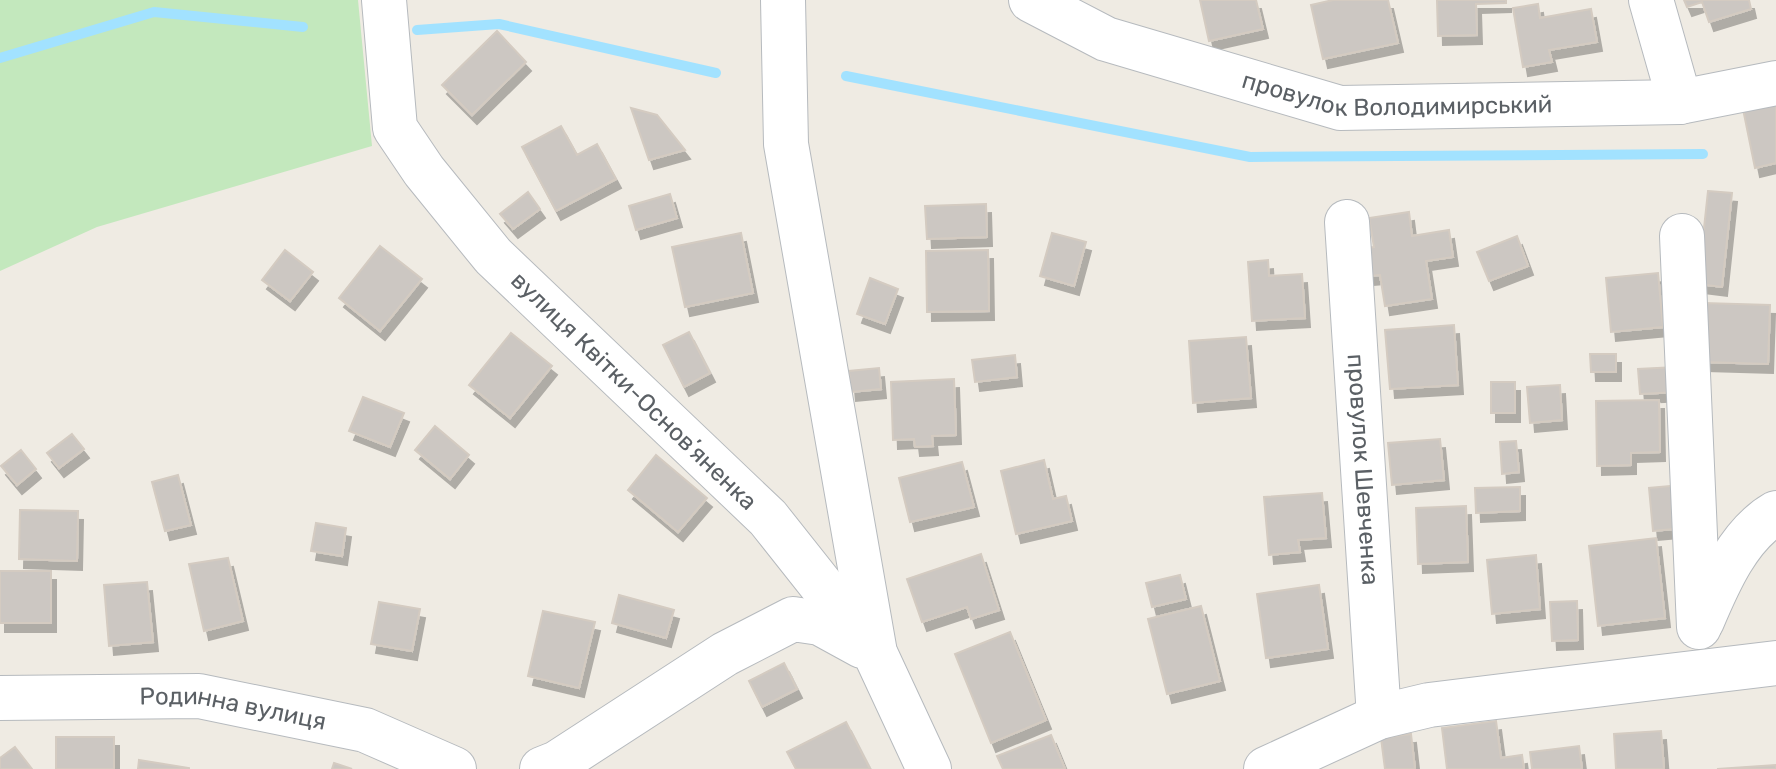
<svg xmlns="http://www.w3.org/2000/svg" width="1776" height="769" viewBox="0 0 1776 769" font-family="Rubik,sans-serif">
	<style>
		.green { fill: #c3e8bd }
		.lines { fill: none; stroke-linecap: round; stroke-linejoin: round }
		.stream { stroke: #a2e2ff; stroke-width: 10 }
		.building { fill: #ccc7c2; stroke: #d4cbc1; stroke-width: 2; filter: url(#shadow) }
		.minor-casing { stroke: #b6babe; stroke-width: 46 }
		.minor { stroke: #fff; stroke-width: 44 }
		.labels { text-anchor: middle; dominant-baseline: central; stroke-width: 6; stroke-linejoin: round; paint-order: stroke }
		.street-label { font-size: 24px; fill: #5b6065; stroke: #fff }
	</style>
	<defs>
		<filter id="shadow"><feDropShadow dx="5" dy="9" stdDeviation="0" flood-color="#0004"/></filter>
	</defs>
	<rect width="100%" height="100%" fill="#efebe3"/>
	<path class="green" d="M0,0H358L372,146L97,227L0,271Z"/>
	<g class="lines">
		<path class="stream" d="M417,30L499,24L716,73
			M0,58L154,12L303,27
			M846,76L1250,157L1703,154"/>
	</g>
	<path class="building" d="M1200,0H1256L1263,29L1209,41Z
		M1333,0H1388L1398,43L1323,59L1311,5Z
		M1437,0H1506V3L1476,4L1477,35L1438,36Z
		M1684,0H1749L1751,9L1709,22L1702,2L1687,7Z
		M1538,4L1540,18L1591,9L1597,42L1549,50L1552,62L1523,67L1513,8Z
		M497,31L526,62L472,115L442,85Z
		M1776,102V163L1755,168L1743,109Z
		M631,108L657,115L685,150L649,160Z
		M561,126L577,155L597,144L616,179L556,211L522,147Z
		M1708,191L1732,193L1722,287L1698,284Z
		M528,192L540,209L513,229L500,214Z
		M670,194L677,218L636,230L629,206Z
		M986,204L987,237L927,239L925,206Z
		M1409,212L1412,236L1449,230L1453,257L1426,261L1432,299L1385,306L1380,275L1369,276L1364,248L1374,247L1369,218Z
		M741,233L753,293L685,307L672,247Z
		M1052,233L1086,242L1074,286L1040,276Z
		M1517,236L1528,266L1489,281L1477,252Z
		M380,246L422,279L380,331L339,298Z
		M285,250L313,272L290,301L262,280Z
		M988,250L989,311L927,312L926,251Z
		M1268,260L1269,276L1302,274L1305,318L1252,321L1248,262Z
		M1658,273L1663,327L1611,332L1606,278Z
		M870,278L898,289L885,324L857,314Z
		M1703,303L1770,305L1768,364L1702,362Z
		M1454,325L1458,385L1390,389L1385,330Z
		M689,332L710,373L684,387L663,345Z
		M511,333L552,366L510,418L469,385Z
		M1246,337L1251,398L1193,403L1189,341Z
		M1590,354H1616V372H1591Z
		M1015,355L1017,377L975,382L972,360Z
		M1676,367L1678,392L1640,394L1638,369Z
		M879,368L881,389L851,392L849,371Z
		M954,379L956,435L932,436L933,446L915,447L914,439L893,440L891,382Z
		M1491,382H1515V413H1491Z
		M1560,385L1562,420L1530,423L1527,387Z
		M363,397L404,413L390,447L349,431Z
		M1659,400L1660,452L1631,453V465L1597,466L1596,401Z
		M435,426L469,455L450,479L415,450Z
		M72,434L84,449L59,468L47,453Z
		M1440,439L1444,480L1392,485L1388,443Z
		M1516,441L1519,472L1502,474L1500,442Z
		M21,450L36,469L17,485L1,466Z
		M656,455L707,498L678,532L628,490Z
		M1044,460L1053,499L1066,496L1072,521L1016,534L1001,471Z
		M962,462L974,507L910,522L899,478Z
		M178,475L191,525L165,531L152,482Z
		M1681,485L1685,528L1653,531L1649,488Z
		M1520,487V511L1476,513L1475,488Z
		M1322,493L1326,538L1298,540L1300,552L1269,555L1264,497Z
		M1466,506L1468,562L1418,564L1416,508Z
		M20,510L78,511L77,561L19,559Z
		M316,523L346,528L342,556L311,551Z
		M1656,538L1665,618L1598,626L1589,546Z
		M981,554L999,610L971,619L967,607L922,622L907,579Z
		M1536,555L1540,609L1492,614L1487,560Z
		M228,558L243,621L204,631L189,564Z
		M0,571H51V623H0Z
		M1180,575L1186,599L1152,607L1146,583Z
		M147,582L153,642L109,646L104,585Z
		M1319,585L1328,649L1266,658L1257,594Z
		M619,595L674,610L666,638L612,623Z
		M1577,601L1578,640L1552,641L1550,602Z
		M379,602L420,609L412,651L371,644Z
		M1201,606L1220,681L1167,694L1148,619Z
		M543,611L595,622L579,688L528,676Z
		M1010,632L1046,720L991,743L955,654Z
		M784,663L797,689L762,707L749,681Z
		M1496,721L1501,758L1522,755L1524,769H1447L1442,728Z
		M846,722L870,769H796L787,752Z
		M1661,731L1664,769H1616L1614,734Z
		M1411,734L1415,769H1385L1381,738Z
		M1051,735L1065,769H1003L997,756Z
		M56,737H114V769H56Z
		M1579,746L1582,769H1532L1530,752Z
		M15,747L32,769H0V758Z
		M139,760L189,768V769H138Z
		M334,763L352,769H332Z
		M1776,765V769H1717Z"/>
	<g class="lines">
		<defs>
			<g id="minor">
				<path d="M384,0L395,128L424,171L493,256L768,518L875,653"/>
				<path d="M783,0L786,144L875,653L929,769"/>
				<path id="s1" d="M1031,0L1106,39L1340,108L1680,102L1776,83"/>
				<path d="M1651,0L1680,102"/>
				<path id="s2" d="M1347,222L1379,717"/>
				<path d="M1682,236L1699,627"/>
				<path d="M1702,621C1718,583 1739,534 1776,513"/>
				<path id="s3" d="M0,698L199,696L365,730L454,769"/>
				<path d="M542,769L557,763L725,654L793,619L820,623L862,646"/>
				<path d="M1266,769L1379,717L1429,705L1776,663"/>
			</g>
		</defs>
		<use href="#minor" class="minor-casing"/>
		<use href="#minor" class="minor"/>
	</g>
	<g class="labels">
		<g class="street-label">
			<text stroke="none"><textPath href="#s1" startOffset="384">провулок Володимирський</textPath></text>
			<text transform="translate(634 391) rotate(44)">вулиця Квітки-Основʼяненка</text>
			<text stroke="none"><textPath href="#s2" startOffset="248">провулок Шевченка</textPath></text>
			<text stroke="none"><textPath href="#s3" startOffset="234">Родинна вулиця</textPath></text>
		</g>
	</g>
</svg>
